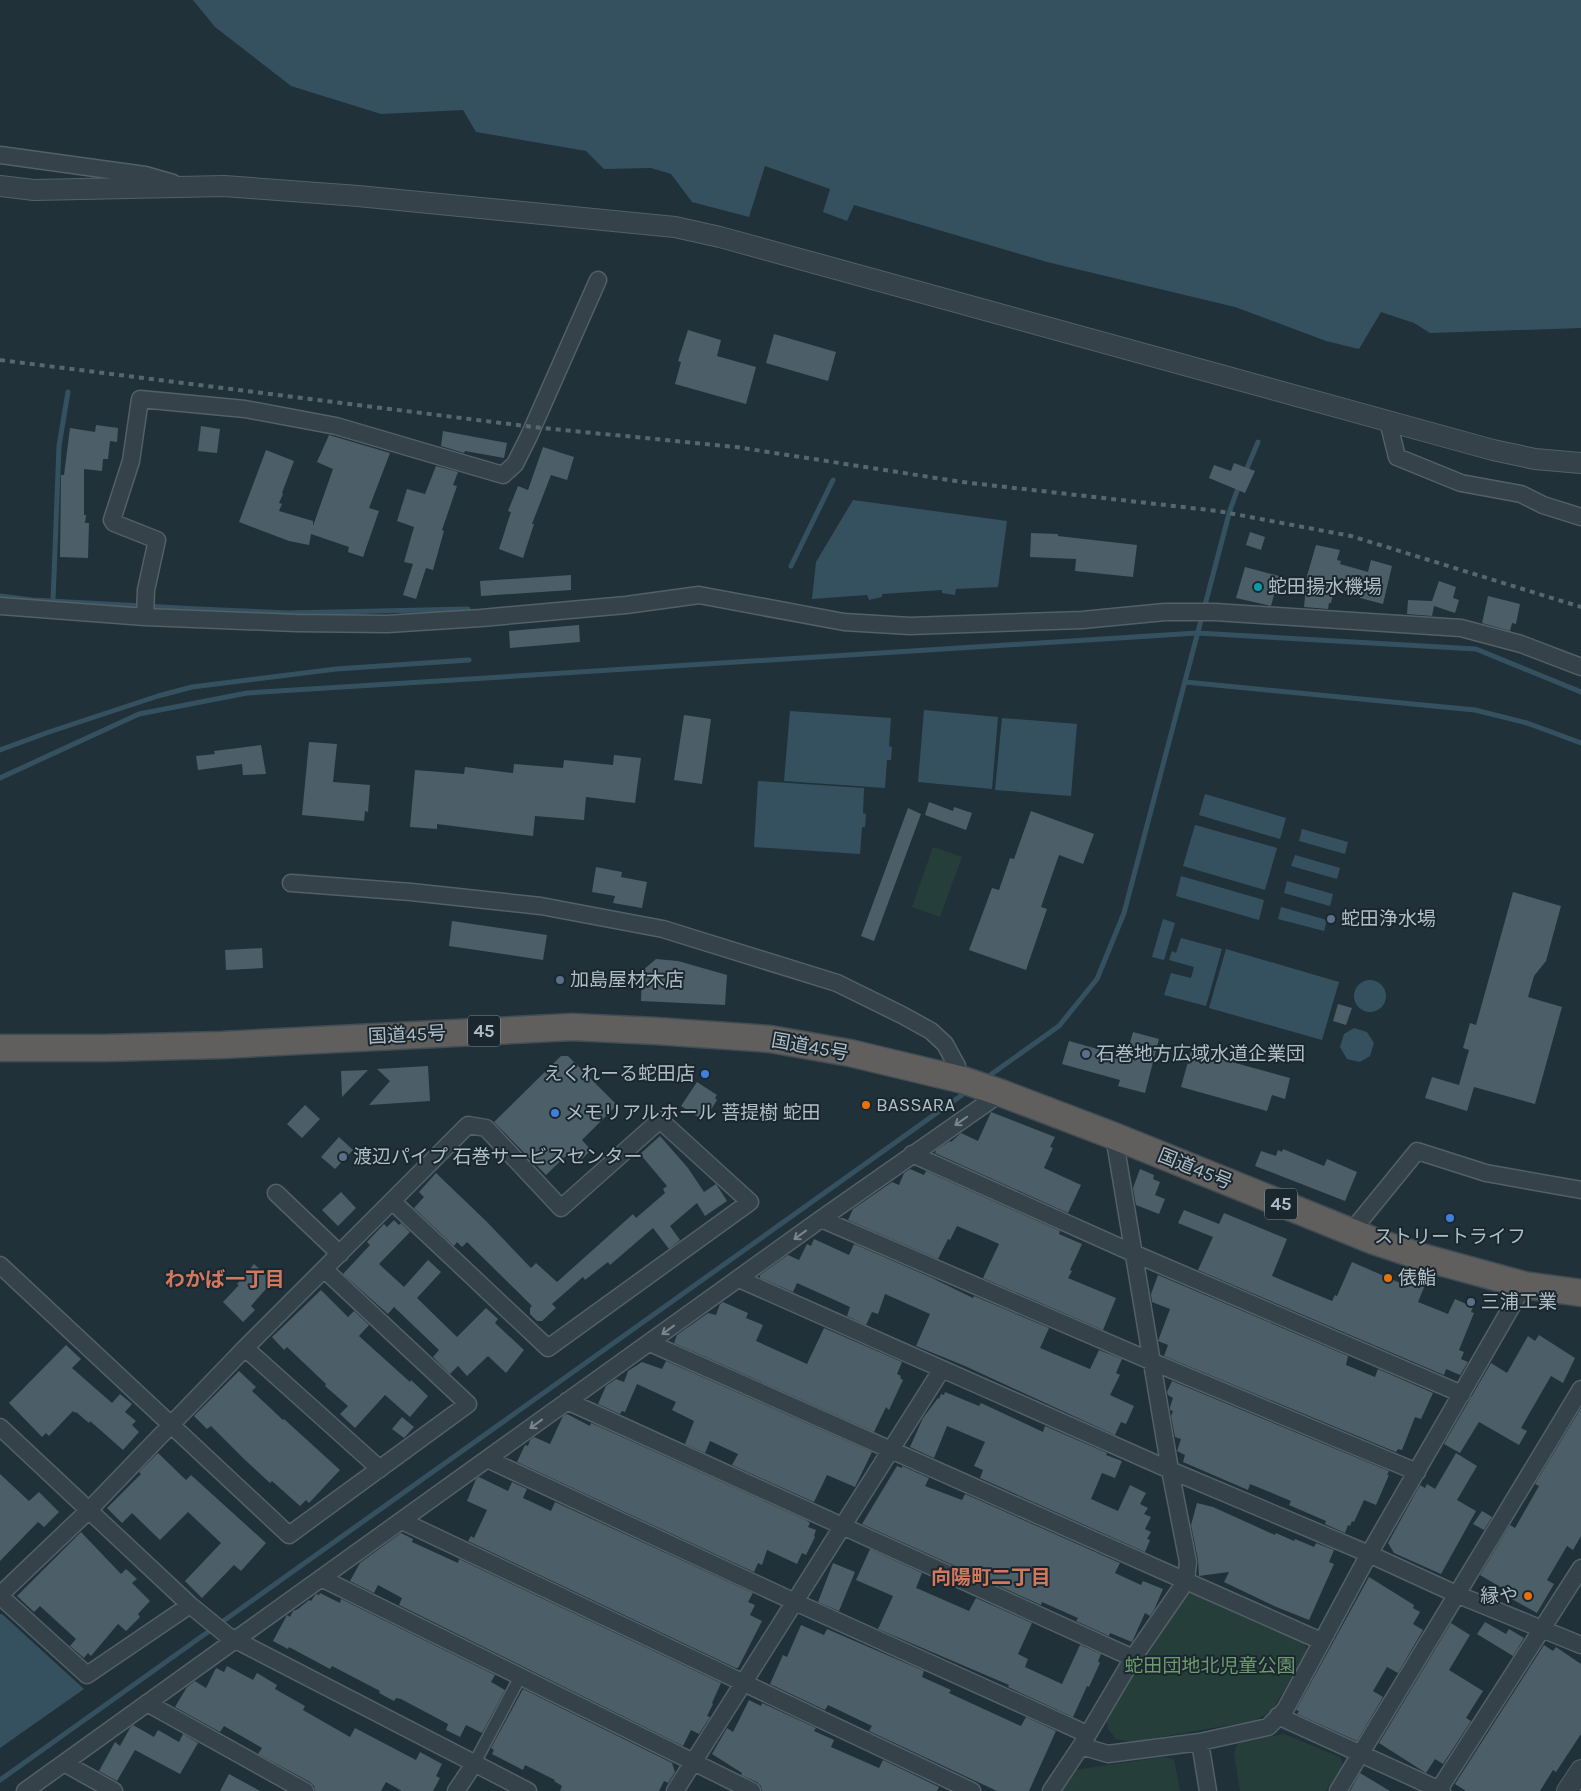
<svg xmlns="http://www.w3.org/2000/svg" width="1581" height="1791" viewBox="0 0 1581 1791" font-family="Karla,'Noto Sans JP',sans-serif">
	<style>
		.green { fill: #263e3a }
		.water { fill: #355160 }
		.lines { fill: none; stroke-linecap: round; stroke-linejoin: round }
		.stream { stroke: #355160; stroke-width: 5 }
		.building { fill: #4c5e68 }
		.pedestrian-casing { stroke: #536067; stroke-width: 14 }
		.minor-casing { stroke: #536067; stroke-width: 19 }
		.tertiary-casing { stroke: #536067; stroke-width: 22 }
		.trunk-casing { stroke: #404d54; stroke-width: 29 }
		.pedestrian { stroke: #354249; stroke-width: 11 }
		.minor { stroke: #354249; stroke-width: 16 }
		.tertiary { stroke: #354249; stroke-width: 20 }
		.trunk { stroke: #615f5e; stroke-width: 26 }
		.rail { stroke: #576770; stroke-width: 4; stroke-dasharray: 5 5; stroke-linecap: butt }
		.oneway { stroke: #79868e }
		.culture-dot { fill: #0f9aa8; stroke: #1a272e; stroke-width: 2 }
		.service-dot { fill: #5c6f8a; stroke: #1a272e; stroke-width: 2 }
		.shop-dot { fill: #3f7fe0; stroke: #1a272e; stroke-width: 2 }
		.food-dot { fill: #e8710a; stroke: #1a272e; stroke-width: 2 }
		.labels { text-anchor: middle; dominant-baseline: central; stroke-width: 4; stroke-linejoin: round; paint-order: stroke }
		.shield { fill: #1a272e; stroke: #839098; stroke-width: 1 }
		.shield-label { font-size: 18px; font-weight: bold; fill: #b0bdc6 }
		.poi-label { font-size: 19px; fill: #b0bdc6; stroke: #1a272e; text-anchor: start }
		.street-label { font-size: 19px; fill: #b0bdc6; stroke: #1a272e }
		.park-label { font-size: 19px; fill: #6f9b6f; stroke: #1a272e }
		.neighbourhood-label { font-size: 20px; font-weight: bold; fill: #d3775e; stroke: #1a272e }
	</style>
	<rect width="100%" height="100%" fill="#213139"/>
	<path class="green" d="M933,847L962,857L940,917L912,907Z
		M1194,1592L1303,1640L1307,1651L1272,1711L1253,1721L1131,1742L1116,1739L1108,1729L1106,1715L1184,1595Z
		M1284,1734L1340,1757L1343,1766L1326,1791H1240L1234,1753L1238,1743Z
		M1163,1757L1174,1759L1180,1791H1061L1074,1770Z"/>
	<path class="water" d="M193,0H1581V328L1430,333L1414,323L1381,312L1359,349L1326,341L1235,307L1047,262L854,205L847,221L823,212L830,189L765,166L749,217L692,202L671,174L651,168L604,169L586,151L476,132L463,110L381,114L291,86L215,27Z
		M853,500L1007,521L998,587L956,589L955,595L942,593V590L882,594V597L869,600L867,595L812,599L816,562Z
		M924,710L998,717L992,789L918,782Z
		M790,711L891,718L889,746L892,747L891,760H887L885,788L784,781Z
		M1002,718L1077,724L1071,796L995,790Z
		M758,781L864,788L863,813L866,814L865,827H862L860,854L754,847Z
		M1205,794L1286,818L1280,839L1199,815Z
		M1195,825L1277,848L1265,890L1183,866Z
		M1302,829L1348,842L1345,854L1299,841Z
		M1295,855L1340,868L1337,879L1291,866Z
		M1181,876L1264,900L1259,920L1176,896Z
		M1287,881L1333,894L1330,906L1284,893Z
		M1281,907L1327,920L1324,931L1278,919Z
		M1163,919L1175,923L1164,960L1152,957Z
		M1181,938L1222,949L1206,1006L1164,995L1171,973L1191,978L1194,967L1169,960L1172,951L1176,953Z
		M1226,949L1339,982L1322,1040L1209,1008Z
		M1354 996a16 16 0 1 1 32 0a16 16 0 1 1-32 0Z
		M1354,1028L1367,1032L1374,1043L1370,1056L1360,1062L1347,1059L1340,1047L1344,1034Z
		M0,1614H2L84,1689L0,1748Z"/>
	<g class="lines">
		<path class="stream" d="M1245,473L1258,442
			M791,566L833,480
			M0,596L32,600L198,609L289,613L468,609
			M53,601L59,446L68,392
			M1185,682L1475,710L1527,723L1581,743
			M0,750L49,732L158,696L192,687L336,669L469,660
			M0,778L139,714L247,693L1197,633L1476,649L1581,692
			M986,1078L1059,1026L1097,979L1124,913L1230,510L1240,483
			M0,1780L969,1090"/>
	</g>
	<path class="building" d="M688,330L721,340L717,356L756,367L746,404L675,384L681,362L678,361Z
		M774,334L836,352L828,381L766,363Z
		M96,425L118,428L117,442L110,441L108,459H103L102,471L84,469V515H86L85,523H89L88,558L60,557L61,475H64L70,428L95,432Z
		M201,426L220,429L217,453L198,451Z
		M443,431L507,443L504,458L465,451L464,453L441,446Z
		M329,435L390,453L369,508L379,511L363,557L348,552L349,547L311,534L309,545L289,541L239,522L266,450L294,461L282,493L283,494L279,503L282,504L279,511L313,521V526L333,469L317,462Z
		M543,447L574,457L567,480L551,475L532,524H534L523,558L499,549L511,512L508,511L518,486L528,490Z
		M1234,463L1255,471L1245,493L1209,478L1214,465L1231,471Z
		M436,466L458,472L453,485L457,486L442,530L444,531L433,570L426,568L416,599L403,595L413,564L404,562L414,527L397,521L407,489L425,494Z
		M1250,532L1265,537L1261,550L1246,545Z
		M1031,533L1058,534V536L1137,545L1133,577L1075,571L1076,559L1030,557Z
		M1316,545L1340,550L1337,560L1341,561L1340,564L1368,572L1371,560L1392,566L1383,604L1360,598L1363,586L1336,578L1331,603H1329L1328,609L1304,607L1307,576Z
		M1245,567L1279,576L1271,606L1236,598Z
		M571,575V590L481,596L480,581Z
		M1439,581L1456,587L1453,598L1459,600L1455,613L1434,606L1432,616L1407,614L1408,600L1432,601Z
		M1488,596L1520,604L1516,624L1512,623L1510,631L1482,623Z
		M579,625L580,642L510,648L509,631Z
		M684,715L711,719L702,784L674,780Z
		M309,742L337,744L333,782L370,785L368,812L365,811L364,821L302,815Z
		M261,745L266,774L243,775L242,764L198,770L196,756L215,754L214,751Z
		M614,755L641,758L635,803L586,797L584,820L535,816L533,836L437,824V829L410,827L415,770L464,774L465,767L513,773L514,764L563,768L564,760L613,765Z
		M929,802L953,811L954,807L972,813L966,830L925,815Z
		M908,808L921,814L874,941L861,936Z
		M1031,811L1094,834L1083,864L1059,855L1041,907L1047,909L1026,970L969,950L992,888L999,890L1010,858L1014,859Z
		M596,867L622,872L621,877L647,882L642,908L613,903L615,896L592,892Z
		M1513,892L1561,906L1546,961L1534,976L1528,997L1562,1007L1535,1104L1474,1087L1467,1111L1425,1098L1432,1077L1459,1085L1469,1050L1463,1048L1470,1023L1476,1025Z
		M452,921L547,935L543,960L449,946Z
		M262,948L263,968L226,970L225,950Z
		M656,959L678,961L727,975L725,1005L641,1001L642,971Z
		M1338,1004L1352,1008L1346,1025L1333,1021Z
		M1133,1032L1159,1039L1145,1093L1118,1086L1120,1080L1062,1064L1069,1041L1126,1057Z
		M1191,1051L1290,1078L1285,1099L1272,1095L1267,1111L1181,1087Z
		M561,1056H568L617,1105L582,1140L591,1150L579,1162L570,1152L546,1175L494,1122Z
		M428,1066L430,1101L369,1105L390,1081L377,1069Z
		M368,1070L342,1097L341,1071Z
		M697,1082L717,1095L715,1098L717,1100L709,1113L706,1111L701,1119L681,1106Z
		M305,1105L320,1119L302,1138L287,1124Z
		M991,1112L1055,1137L1050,1147L1053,1148L1044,1168L1081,1185L1068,1213L935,1153L936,1150L950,1141L951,1142L961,1133L978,1141Z
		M660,1136L688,1168L704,1192L716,1184L727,1201L705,1216L697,1203L670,1226L680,1240L669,1249L653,1228L610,1265L608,1262L585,1280L583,1277L552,1304L556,1308L542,1321H537L530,1314V1308L532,1306L467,1242L462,1247L457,1242L454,1246L414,1208L424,1197L419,1192L436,1173L486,1221L531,1268L536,1263L557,1282L633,1214L636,1218L665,1193L663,1189L667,1186L640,1154Z
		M339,1137L353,1150L335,1169L321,1157Z
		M1283,1149L1324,1166L1327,1159L1357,1172L1345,1201L1255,1166L1261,1151L1276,1156L1278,1150L1282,1152Z
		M910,1169L924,1175L926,1171L1060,1231L1059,1234L1082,1244L1070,1270L1072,1271L1068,1278L1116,1298L1103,1330L983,1278L999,1244L988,1239L957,1226L950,1240L948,1239L938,1259L848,1220L853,1209L892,1182L899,1185L904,1173Z
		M1140,1169L1154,1175L1153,1179L1160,1182L1155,1195L1165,1199L1159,1214L1136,1205L1133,1188Z
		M341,1192L356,1208L338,1226L322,1210Z
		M1184,1210L1219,1224L1224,1213L1287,1239L1272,1276L1332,1301L1335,1295L1337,1296L1352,1262L1407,1286L1410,1279L1425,1285L1418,1302L1448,1314L1455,1299L1473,1307L1471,1312L1474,1313L1459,1350L1464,1352L1461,1359L1468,1362L1460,1375L1446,1369L1444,1375L1198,1270L1213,1237L1178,1223Z
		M394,1220L399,1225L401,1223L410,1232L379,1264L404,1287L428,1260L441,1272L417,1298L457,1337L486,1308L498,1319L495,1323L524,1350L506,1373L488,1356L467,1376L458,1366L450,1374L433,1357L439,1350L394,1307L388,1314L343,1274L370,1245L367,1242L384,1224L387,1227Z
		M814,1239L849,1255L854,1244L930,1277L973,1298L974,1296L1049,1328L1040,1348L1090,1369L1099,1350L1122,1359L1116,1373L1120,1375L1110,1395L1134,1406L1126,1424L1121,1422L1115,1435L965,1366L916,1346L930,1314L885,1294L878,1314L872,1312L866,1325L847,1316L850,1307L828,1297L797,1283L793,1292L760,1278V1275L788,1255L799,1260L807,1244L811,1246Z
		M254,1264L273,1281L251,1306L255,1310L243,1322L223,1302L239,1285L237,1284Z
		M1158,1275L1348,1356L1346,1365L1375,1377L1378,1369L1433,1393L1421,1419L1415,1417L1402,1450L1398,1449L1396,1452L1164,1356L1168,1345L1158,1341L1170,1309L1152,1302L1151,1294Z
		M321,1290L348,1317L354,1311L369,1325L359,1336L410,1382L411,1380L428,1396L410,1417L385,1395L355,1428L340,1414L348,1406L325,1386L326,1384L287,1347L284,1350L272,1337Z
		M723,1302L748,1313L746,1318L763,1325L756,1341L807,1364L824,1328L902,1362L897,1374L901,1376L900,1378L903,1380L889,1410L886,1407L874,1432L674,1343L677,1335L708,1313L716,1315L720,1304Z
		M1539,1335L1575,1358L1563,1383L1551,1376L1521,1428L1527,1431L1519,1445L1479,1422L1460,1453L1444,1444L1491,1363L1507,1373L1528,1336L1535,1341Z
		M66,1345L81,1359L72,1368L112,1403L120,1394L132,1404L125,1412L136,1421L132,1425L139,1432L123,1450L90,1421L89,1423L76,1412L75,1413L73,1411L49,1436L46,1433L42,1437L9,1403Z
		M666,1361L872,1452L855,1487L827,1475L814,1502L732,1465L738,1454L710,1441L705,1453L685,1444L694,1421L672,1410L676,1402L637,1384L625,1412L622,1411L620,1414L598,1404L606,1386L616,1379L624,1382L628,1371L642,1362L662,1369Z
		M239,1371L256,1387L252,1391L283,1420L284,1419L340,1470L309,1503L306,1500L300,1506L272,1481L270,1483L245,1460L211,1426L207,1429L194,1416Z
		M1172,1381L1389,1471L1387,1475H1389L1376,1505L1364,1500L1354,1522L1352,1521L1350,1526L1348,1525L1345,1533L1325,1524L1326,1521L1289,1505L1291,1501L1250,1484L1248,1490L1183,1462L1185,1455L1177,1451L1181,1439L1175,1437L1171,1416L1173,1411L1170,1410V1407L1173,1398L1168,1395L1167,1392Z
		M945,1392L979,1406L981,1403L1043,1432L1045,1426L1107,1453L1106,1455L1122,1461L1115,1478L1102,1473L1091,1499L1118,1511L1130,1485L1146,1493L1140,1504L1148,1508L1144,1514L1151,1517L1145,1529L1151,1532L1147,1539L1150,1540L1145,1552L980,1478L983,1470L974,1466L985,1442L947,1426L934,1458L910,1447L923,1418L938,1398L939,1399L941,1394L944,1395Z
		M1581,1408V1536L1573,1550L1567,1546L1547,1580L1554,1584L1537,1613L1510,1598L1512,1594L1480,1575L1510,1525L1515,1528L1539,1486L1535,1484Z
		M567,1414L590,1426L591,1423L806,1520L810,1523L808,1527L816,1530L814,1536L815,1537L806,1555L802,1553L797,1564L767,1550L762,1565L758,1563L754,1572L517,1462L525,1445L528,1446L530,1440L534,1437L550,1444L563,1416Z
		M402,1417L414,1427L404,1438L392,1429Z
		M158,1453L186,1480L191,1475L266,1543L241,1571L234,1565L202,1598L185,1581L221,1543L188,1512L160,1540L132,1513L122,1523L107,1508L141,1474L139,1472Z
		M1456,1453L1477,1466L1457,1500L1476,1511L1441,1574L1394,1553L1388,1543L1420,1485L1425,1488L1427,1484L1435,1489Z
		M897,1466L902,1468V1466L929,1478L925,1486L962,1500L965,1494L1120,1563L1115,1573L1141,1585L1143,1581L1163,1589L1154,1610L1150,1616L1145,1613L1132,1642L1110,1633L1109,1636L1076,1621L1078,1618L1042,1602L1041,1605L862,1524Z
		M0,1474L29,1501L39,1492L59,1512L44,1527L38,1522L0,1561Z
		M479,1477L508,1491L512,1482L527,1489L523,1498L551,1511L555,1502L753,1593L748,1602L755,1605L750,1615L762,1621L738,1668H736L468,1541L471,1536L474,1538L487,1510L467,1501L476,1479Z
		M1197,1503L1213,1507L1275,1535L1276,1533L1294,1541L1295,1539L1314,1547L1316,1543L1334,1550L1329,1562L1334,1564L1309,1620L1274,1606L1224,1582L1229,1572L1199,1576L1198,1560L1191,1525Z
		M1482,1511L1492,1517L1484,1530L1473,1524Z
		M81,1532L121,1574L126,1569L137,1579L132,1583L150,1601L138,1614L140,1617L126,1631L118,1624L91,1656L88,1653L84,1658L70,1646L76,1639L40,1606L34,1612L17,1596Z
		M401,1533L413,1539L412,1542L458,1563L459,1559L721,1683L712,1703L713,1704L707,1716L710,1717L699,1734L691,1730L683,1746L399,1605L402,1598L378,1585L374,1593L350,1581L360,1563Z
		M870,1549L922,1573L916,1588L921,1590L969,1611L976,1598L1032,1623L1018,1654L1028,1659L1025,1667L1062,1684L1080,1645L1101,1654L1098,1661L1100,1663L1089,1687L1087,1686L1073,1717L1008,1687L1009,1685L878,1629L893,1596L856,1580Z
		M833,1563L855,1572L839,1611L818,1602Z
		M1369,1577L1414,1605L1413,1608L1420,1612L1413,1624L1423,1630L1398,1673L1387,1667L1373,1691L1383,1697L1357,1741L1297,1714L1299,1711L1296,1710Z
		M320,1593L340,1603L341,1599L495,1675L491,1682L505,1690L482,1733L466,1725L460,1737L446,1730L448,1724L401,1699L396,1698L394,1701L379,1693L380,1691L332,1666L330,1669L289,1647L288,1649L273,1641L287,1615L290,1617L293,1611L298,1609L309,1600L311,1601L316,1594L319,1595Z
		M1485,1622L1506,1634L1509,1629L1524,1638L1513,1656L1477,1634Z
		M1451,1623L1470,1635L1449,1670L1483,1691L1466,1718L1471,1721L1443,1764L1435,1759L1426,1773L1379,1743Z
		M801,1625L824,1635L827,1629L924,1671L922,1677L951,1690L949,1693L1021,1726L1026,1717L1056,1731L1029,1791H997L869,1731L872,1726L828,1705L825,1710L770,1684L783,1655L787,1657Z
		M1544,1645L1553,1651L1556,1647L1581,1664V1734L1556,1772L1553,1770L1540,1791H1466L1455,1784Z
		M227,1666L253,1680L257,1673L277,1685L275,1689L305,1706L303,1710L350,1737L355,1728L414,1759L416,1760L420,1752L442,1764L436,1776L440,1778L433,1791H402L386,1782L381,1791H315L314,1786L310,1782L258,1754L262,1748L224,1726L220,1732L175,1707L187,1687L195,1681L206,1688L216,1668L224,1672Z
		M523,1689L672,1763L675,1772L668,1783L664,1781L659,1791H560L562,1786L554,1781L555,1780L525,1765L523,1770L492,1754L494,1750L491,1748Z
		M749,1700L761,1706L762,1703L816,1728L814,1731L834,1740L831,1747L879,1768L883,1760L939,1787L937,1791H762L761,1786L757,1782L741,1775L742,1773L712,1754L727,1728L733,1732Z
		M133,1725L154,1737L158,1730L179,1742L183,1734L198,1743L180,1774L135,1750L117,1781L99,1771L115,1742L120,1746L130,1728Z
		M1360,1773L1390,1791H1350Z
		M229,1774L260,1791H220Z"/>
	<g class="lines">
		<defs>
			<path id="pedestrian" d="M474,1764L520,1677"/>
			<path id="minor" d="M0,155L145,175L173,183
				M1388,421L1397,457L1461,483L1521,494L1543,505L1581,517
				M0,606L145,617L296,623L387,624L481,618L626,605L699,595L844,622L910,626L1082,620L1165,612H1215L1461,628L1521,644L1581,667
				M145,617L146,590L157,540L114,523L112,520L131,461L140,399L245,409L336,426L503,475L515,464L529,436L598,280
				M291,883L411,892L541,906L663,929L837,983L902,1015L931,1031L945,1044L957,1066L958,1079
				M1114,1136L1170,1470L1188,1562L1186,1581L1321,1641
				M912,1154L1133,1253L1462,1394
				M276,1193L340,1254
				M821,1219L1153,1362L1417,1472
				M1351,1232L1417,1151L1486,1173L1581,1190
				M0,1265L289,1535L468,1404L325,1270
				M739,1279L1170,1470L1369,1554L1456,1594L1581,1645
				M650,1343L1186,1581L1133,1658L1081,1746
				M245,1348L380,1469
				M567,1401L1133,1658
				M0,1427L190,1605L228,1636L528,1791
				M487,1459L795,1602L1087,1734
				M402,1521L972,1791
				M321,1578L752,1791
				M0,1595L89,1510L245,1348L392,1201L548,1348L750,1202L660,1120L561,1208L486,1128L468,1125L392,1201
				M0,1596L87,1675L190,1605
				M147,1703L305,1791
				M1278,1716L1442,1791
				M1200,1742L1208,1791
				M64,1763L114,1791
				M25,1791L821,1219L1001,1093
				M456,1791L474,1764
				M675,1791L942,1369
				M1051,1791L1081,1746L1108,1754L1200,1742L1268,1727L1285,1710L1369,1554L1524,1285
				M1338,1791L1581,1389
				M1438,1791L1581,1568"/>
			<path id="tertiary" d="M0,186L34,190L224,186L358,196L675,227L720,237L1493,450L1535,459L1581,463
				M1567,1791L1581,1770"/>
			<path id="trunk" d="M0,1048H105L222,1045L572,1027L656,1031L770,1039L850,1053L963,1080L1001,1093L1114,1136L1374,1241L1422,1257L1524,1285L1581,1293"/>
		</defs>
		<use href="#pedestrian" class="pedestrian-casing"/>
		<use href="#minor" class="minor-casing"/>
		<use href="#tertiary" class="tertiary-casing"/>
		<use href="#trunk" class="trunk-casing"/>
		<use href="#pedestrian" class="pedestrian"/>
		<use href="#minor" class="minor"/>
		<use href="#tertiary" class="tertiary"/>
		<use href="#trunk" class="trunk"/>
		<path class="rail" d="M0,360L533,427L736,447L962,482L1218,511L1351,536L1581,607"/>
	</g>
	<defs><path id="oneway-shaft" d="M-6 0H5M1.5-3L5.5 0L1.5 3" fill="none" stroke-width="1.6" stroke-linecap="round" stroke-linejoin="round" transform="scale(1.25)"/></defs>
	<g class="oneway">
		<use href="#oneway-shaft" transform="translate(961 1121) rotate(145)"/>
		<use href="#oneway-shaft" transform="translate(800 1235) rotate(144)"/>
		<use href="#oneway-shaft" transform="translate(668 1330) rotate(144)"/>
		<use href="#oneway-shaft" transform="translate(536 1424) rotate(144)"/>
	</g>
	<circle class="culture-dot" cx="1258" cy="587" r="5"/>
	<g class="service-dot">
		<circle cx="1331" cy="919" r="5"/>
		<circle cx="560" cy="980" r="5"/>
		<circle cx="1086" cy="1054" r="5"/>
		<circle cx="343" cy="1157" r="5"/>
		<circle cx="1471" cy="1302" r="5"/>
	</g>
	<g class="shop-dot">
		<circle cx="705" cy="1074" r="5"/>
		<circle cx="555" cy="1113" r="5"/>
		<circle cx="1450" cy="1218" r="5"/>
	</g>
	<g class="food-dot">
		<circle cx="866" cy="1105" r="5"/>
		<circle cx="1388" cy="1278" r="5"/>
		<circle cx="1528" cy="1596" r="5"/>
	</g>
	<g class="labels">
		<g class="shield">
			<rect x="468" y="1015.5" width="32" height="31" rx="4"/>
			<rect x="1265" y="1188.5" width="32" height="31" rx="4"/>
		</g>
		<g class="shield-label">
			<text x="484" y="1031">45</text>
			<text x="1281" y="1204">45</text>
		</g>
		<g class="poi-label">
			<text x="1268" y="587">蛇田揚水機場</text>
			<text x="1341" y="919">蛇田浄水場</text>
			<text x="570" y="980">加島屋材木店</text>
			<text x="1096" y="1054">石巻地方広域水道企業団</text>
			<text x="695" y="1074" text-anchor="end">えくれーる蛇田店</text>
			<text x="876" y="1105">BASSARA</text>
			<text x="565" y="1113">メモリアルホール 菩提樹 蛇田</text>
			<text x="353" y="1157">渡辺パイプ 石巻サービスセンター</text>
			<text x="1450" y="1237" text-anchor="middle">ストリートライフ</text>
			<text x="1398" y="1278">俵鮨</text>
			<text x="1481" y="1302">三浦工業</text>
			<text x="1518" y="1596" text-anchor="end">縁や</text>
		</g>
		<g class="street-label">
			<text transform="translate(407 1035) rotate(-3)">国道45号</text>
			<text transform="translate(810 1047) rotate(10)">国道45号</text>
			<text transform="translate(1195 1169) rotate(22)">国道45号</text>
		</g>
		<g class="park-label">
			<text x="1210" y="1666">蛇田団地北児童公園</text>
		</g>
		<g class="neighbourhood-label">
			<text x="225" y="1279">わかば一丁目</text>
			<text x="991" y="1577">向陽町二丁目</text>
		</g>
	</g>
</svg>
